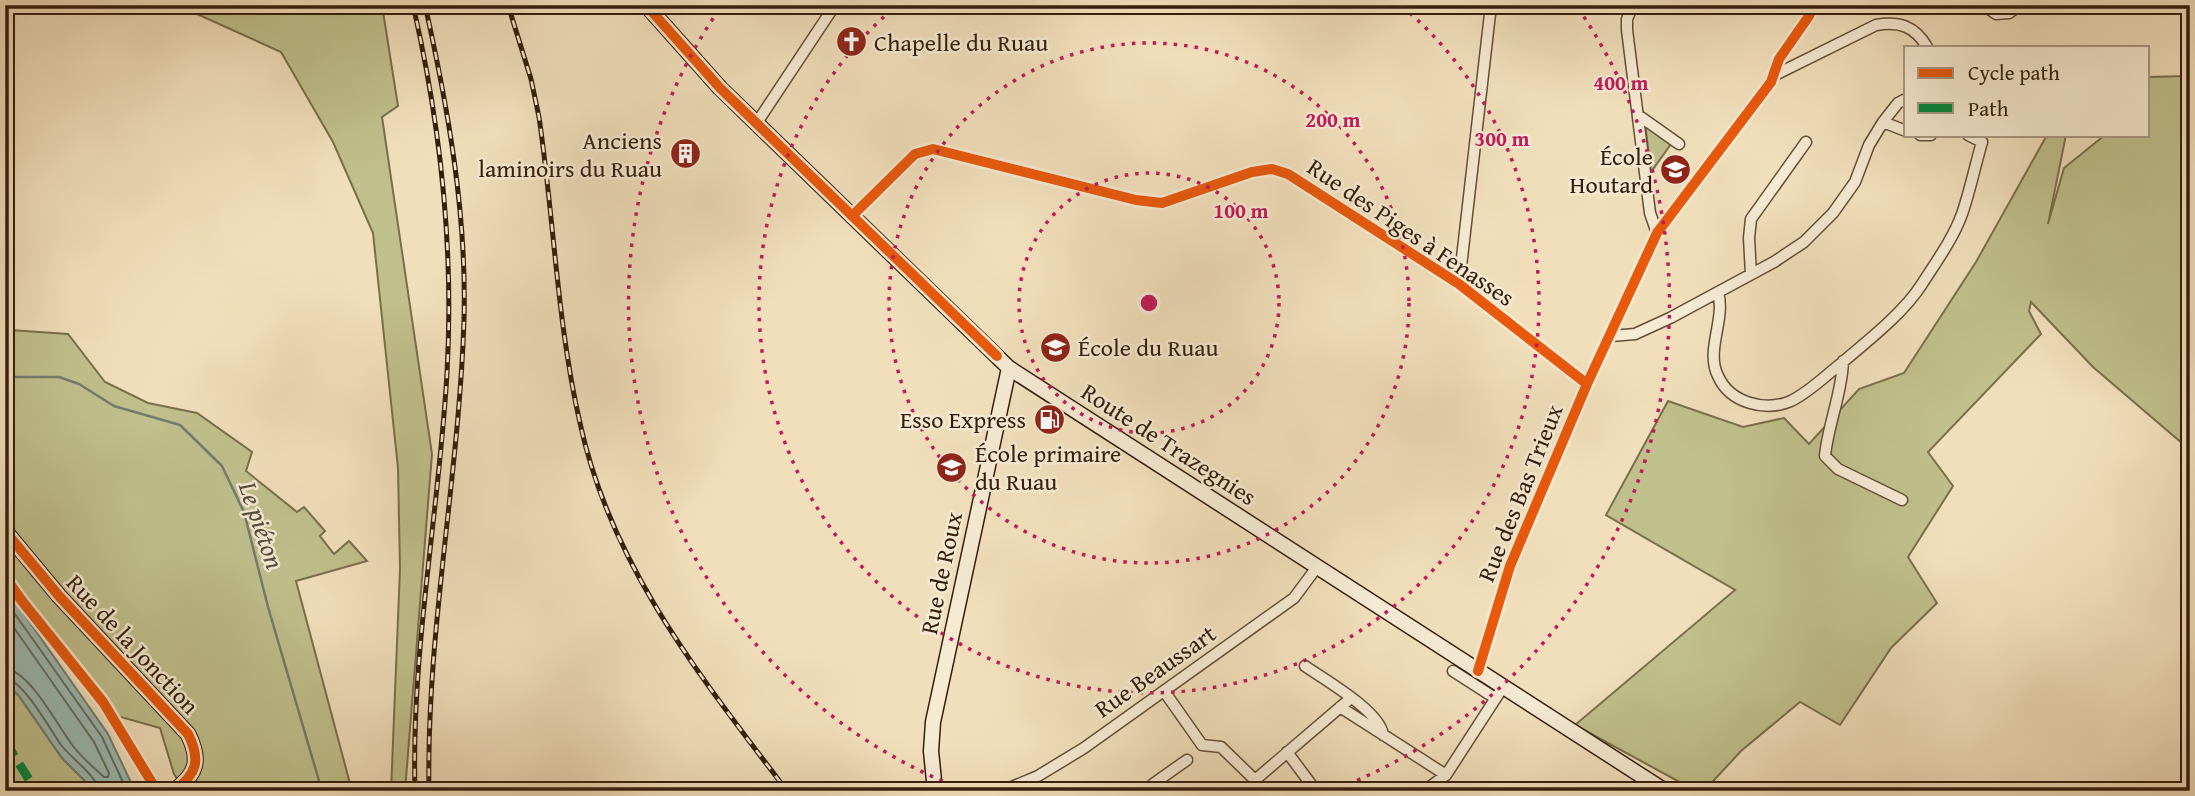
<svg xmlns="http://www.w3.org/2000/svg" width="2195" height="796" viewBox="0 0 2195 796" font-family="'Gentium Book Plus',serif">
	<style>
		.green { fill: #c0c08c; stroke: #7a6e4c; stroke-width: 2 }
		.water { fill: #9bbcb5; stroke: #727c71; stroke-width: 2 }
		.lines { fill: none; stroke-linecap: round; stroke-linejoin: round }
		.shore { stroke: #686c60; stroke-width: 2 }
		.stream { stroke: #727c71; stroke-width: 2.5 }
		.street-casing { stroke: #644e38; stroke-width: 13 }
		.secondary-casing { stroke: #351d0c; stroke-width: 17 }
		.street { stroke: #f6ead3; stroke-width: 10 }
		.secondary { stroke: #f6ead3; stroke-width: 14 }
		.rail-casing { stroke: #351d0c; stroke-width: 5 }
		.rail { stroke: #f6ead3; stroke-width: 2.5; stroke-dasharray: 8; stroke-linecap: butt }
		.quiet { stroke: #00873e; stroke-width: 9; stroke-dasharray: 18 9; stroke-linecap: butt }
		.cycleway-casing { stroke: #f6ead3; stroke-width: 15 }
		.cycleway { stroke: #e8590c; stroke-width: 10 }
		.ring { fill: none; stroke: #c2185b; stroke-width: 3.5; stroke-dasharray: 3.5 7 }
		.labels { text-anchor: middle; dominant-baseline: central; stroke-width: 5; stroke-linejoin: round; paint-order: stroke }
		.poi-label { font-size: 24px; fill: #351d0c; stroke: #f6ead3; text-anchor: start }
		.street-label { font-size: 24px; fill: #351d0c; stroke: #f6ead3 }
		.water-label { font-size: 26px; font-style: italic; fill: #544d3f; stroke: #f6ead3 }
		.centre { fill: #c2185b; stroke: #f6ead3; stroke-width: 3.5 }
		.ring-label { font-size: 21px; text-anchor: middle; font-weight: bold; fill: #c2185b; stroke: #f6ead3; stroke-width: 5; stroke-linejoin: round; paint-order: stroke }
	</style>
	<rect width="100%" height="100%" fill="#f1dfbb"/>
	<filter id="stains"><feTurbulence type="fractalNoise" baseFrequency=".00286" numOctaves="4"/><feColorMatrix values="0 0 0 0 .2 0 0 0 0 .09 0 0 0 0 .02 0 0 0 .5 -.17"/></filter>
	<radialGradient id="worn" r=".72"><stop offset=".6" stop-color="#630" stop-opacity="0"/><stop offset="1" stop-color="#630" stop-opacity=".3"/></radialGradient>
	<path class="green" d="M80,5H154L115,12L77,13Z
		M177,5H382L398,106L382,117L432,454L405,791H391L400,569L398,468L373,233L333,142L281,52Z
		M2190,76V450L2093,367L2031,302L2029,311L2041,334L1928,452L1953,486L1908,557L1937,603L1891,648L1840,725L1800,702L1741,751L1704,791H1696L1575,725L1735,590L1606,515L1668,401L1743,427L1784,418L1809,444L1859,389L1904,373L1976,262L2047,135H2066L2048,224L2064,168L2105,135H2148V77Z
		M1645,123L1671,144L1651,172Z
		M10,330L68,334L105,382L148,403L197,413L252,452L246,471L297,512L304,507L325,531L320,536L334,554L349,541L367,561L296,581L352,791H185L174,774L160,728L110,714L5,570V339H8Z
		M5,682L19,696L62,758L95,791H5Z"/>
	<path class="water" d="M5,587L108,734L135,791H95L62,758L19,696L5,682Z"/>
	<g class="lines">
		<path class="shore" d="M5,600L102,737L127,791
			M5,615L94,742L109,773L108,777H104C93,767 81,757 73,746C58,727 30,670 5,669
			M5,678C23,680 50,729 61,745C70,757 98,777 99,791"/>
		<path class="stream" d="M5,375L11,377H59L79,384L114,406L180,425L222,466L244,512L268,607L322,791"/>
		<defs>
			<path id="street" d="M1633,5L1627,19V30L1650,213L1657,233
				M1983,5L1996,14L2009,13L2020,5
				M655,16L665,5
				M1775,75L1876,25C1899,21 1915,26 1927,47
				M1638,115L1679,144
				M1883,122L1906,131
				M756,124L835,5
				M1920,135H1931
				M852,216L915,154L933,149L1136,200L1162,203L1252,172L1272,169L1288,174L1459,284L1587,384
				M1751,274L1749,238L1751,219L1806,142
				M1459,284L1491,5
				M1718,292C1726,320 1705,350 1718,376C1730,403 1765,412 1791,401C1809,392 1823,378 1838,366C1865,343 1903,314 1922,284C1936,262 1953,239 1962,214C1970,191 1975,166 1982,142L1968,135
				M1611,336L1635,334L1670,318L1774,262L1804,242L1833,213L1855,182L1869,145L1883,122L1898,103L1906,99
				M1843,361C1842,394 1828,424 1825,456L1838,469L1902,500
				M1305,666C1325,680 1380,711 1383,735
				M1453,671L1495,698
				M1478,671L1510,566L1587,384L1657,233L1771,82L1779,59L1809,16L1813,5
				M1164,691L1202,745L1221,747L1255,780L1351,698
				M1340,707L1446,775
				M1287,752L1316,791
				M1002,791L1038,776L1084,748L1294,598L1317,567
				M1159,791L1153,784L1187,760
				M1424,791L1446,775L1503,687"/>
			<path id="secondary" d="M646,5L720,88L1009,368L1665,791
				M5,531L59,596L188,734C201,760 197,774 174,791
				M935,791L931,751L933,722L1009,368"/>
		</defs>
		<use href="#street" class="street-casing"/>
		<use href="#secondary" class="secondary-casing"/>
		<use href="#street" class="street"/>
		<use href="#secondary" class="secondary"/>
		<defs>
			<path id="rail" d="M413,5C441,127 454,249 447,373C439,513 411,651 415,791
				M425,5C448,108 467,214 464,320C459,478 426,633 429,791
				M508,5L531,79L539,117C554,219 557,323 580,423C611,567 701,677 787,791"/>
		</defs>
		<use href="#rail" class="rail-casing"/>
		<use href="#rail" class="rail"/>
		<path class="quiet" d="M5,741L36,791"/>
		<defs>
			<path id="cycleway" d="M646,5L720,88L997,356
				M852,216L915,154L933,149L1136,200L1162,203L1252,172L1272,169L1288,174L1459,284L1587,384
				M5,531L59,596L188,734C201,760 197,774 174,791
				M5,577L22,601L103,702L157,791
				M1478,671L1510,566L1587,384L1657,233L1771,82L1779,59L1809,16L1813,5"/>
		</defs>
		<use href="#cycleway" class="cycleway-casing"/>
		<use href="#cycleway" class="cycleway"/>
	</g>
	<g class="ring">
		<circle cx="1149" cy="303" r="130"/>
		<circle cx="1149" cy="303" r="260"/>
		<path d="M1402 6A390 390 0 1 1 896 6"/>
		<path d="M962 789A521 521 0 0 1 720 8M1578 8A521 521 0 0 1 1336 789"/>
	</g>
	<defs>
		<symbol id="church-disc" viewBox="-11 -11 22 22"><circle r="9.5" fill="#8f2418" stroke="#f6ead3"/><path d="M-1.2-6h2.4v3.5h3.3v2.4h-3.3V6h-2.4V-.1h-3.3v-2.4h3.3Z" fill="#fff"/></symbol>
		<symbol id="building-disc" viewBox="-11 -11 22 22"><circle r="9.5" fill="#8f2418" stroke="#f6ead3"/><path d="M-4-6H4V6H1V3H-1V6H-4ZM-2.5-4.3h1.7v1.8h-1.7ZM.8-4.3h1.7v1.8H.8ZM-2.5-1h1.7V.8h-1.7ZM.8-1h1.7V.8H.8Z" fill="#fff"/></symbol>
		<symbol id="school-disc" viewBox="-11 -11 22 22"><circle r="9.5" fill="#8f2418" stroke="#f6ead3"/><path d="M0-5L7-2L0 1L-7-2ZM-4 1L0 2.5L4 1V4Q0 6-4 4Z" fill="#fff"/></symbol>
		<symbol id="fuel-disc" viewBox="-11 -11 22 22"><circle r="9.5" fill="#8f2418" stroke="#f6ead3"/><path d="M-5.5-6h7V0h2V4h1.3V-2.5L3-4.5l.8-.8L6-3V5H2.5V1h-1V6h-7ZM-4.2-4.7v3.2H.2V-4.7Z" fill="#fff"/></symbol>
	</defs>
	<g fill-rule="evenodd">
		<use href="#church-disc" x="834" y="24" width="35" height="35"/>
		<use href="#building-disc" x="668" y="136" width="35" height="35"/>
		<use href="#school-disc" x="1658" y="152" width="35" height="35"/>
		<use href="#school-disc" x="1038" y="330" width="35" height="35"/>
		<use href="#fuel-disc" x="1032" y="402" width="35" height="35"/>
		<use href="#school-disc" x="934" y="450" width="35" height="35"/>
	</g>
	<g class="labels">
		<g class="poi-label">
			<text x="874" y="42">Chapelle du Ruau</text>
			<text x="662" y="140" text-anchor="end">Anciens<tspan x="662" dy="28">laminoirs du Ruau</tspan></text>
			<text x="1653" y="156" text-anchor="end">École<tspan x="1653" dy="28">Houtard</tspan></text>
			<text x="1078" y="347">École du Ruau</text>
			<text x="1026" y="419" text-anchor="end">Esso Express</text>
			<text x="975" y="453">École primaire<tspan x="975" dy="28">du Ruau</tspan></text>
		</g>
		<g class="street-label">
			<text transform="translate(1411 232) rotate(34)">Rue des Piges à Fenasses</text>
			<text transform="translate(1169 444) rotate(33)">Route de Trazegnies</text>
			<text transform="translate(1520 493) rotate(-68)">Rue des Bas Trieux</text>
			<text transform="translate(941 573) rotate(-78)">Rue de Roux</text>
			<text transform="translate(133 644) rotate(47)">Rue de la Jonction</text>
			<text transform="translate(1155 671) rotate(-35)">Rue Beaussart</text>
		</g>
		<g class="water-label">
			<text transform="translate(262 525) rotate(71)">Le piéton</text>
		</g>
	</g>
	<circle cx="1149" cy="303" r="10" class="centre"/>
	<g class="ring-label">
		<text x="1621" y="90">400 m</text>
		<text x="1333" y="127">200 m</text>
		<text x="1502" y="146">300 m</text>
		<text x="1241" y="218">100 m</text>
	</g>
	<rect width="2195" height="796" fill="none" stroke="#f1dfbb" stroke-width="28"/>
	<rect x="7" y="7" width="2181" height="782" fill="none" stroke="#351d0c" stroke-width="3.5"/>
	<rect x="14" y="14" width="2167" height="768" fill="none" stroke="#351d0c" stroke-width="2"/>
	<rect x="1904" y="46" width="245" height="91" fill="#f6ead3" stroke="#a99883" stroke-width="2"/>
	<rect x="1918" y="68" width="35" height="10" fill="#e8590c" stroke="#a99883" stroke-width="2"/>
	<text x="1968" y="80" font-size="21" fill="#351d0c">Cycle path</text>
	<rect x="1918" y="103" width="35" height="10" fill="#00873e" stroke="#a99883" stroke-width="2"/>
	<text x="1968" y="116" font-size="21" fill="#351d0c">Path</text>
	<rect width="100%" height="100%" filter="url(#stains)"/>
	<rect width="100%" height="100%" fill="url(#worn)"/>
</svg>
